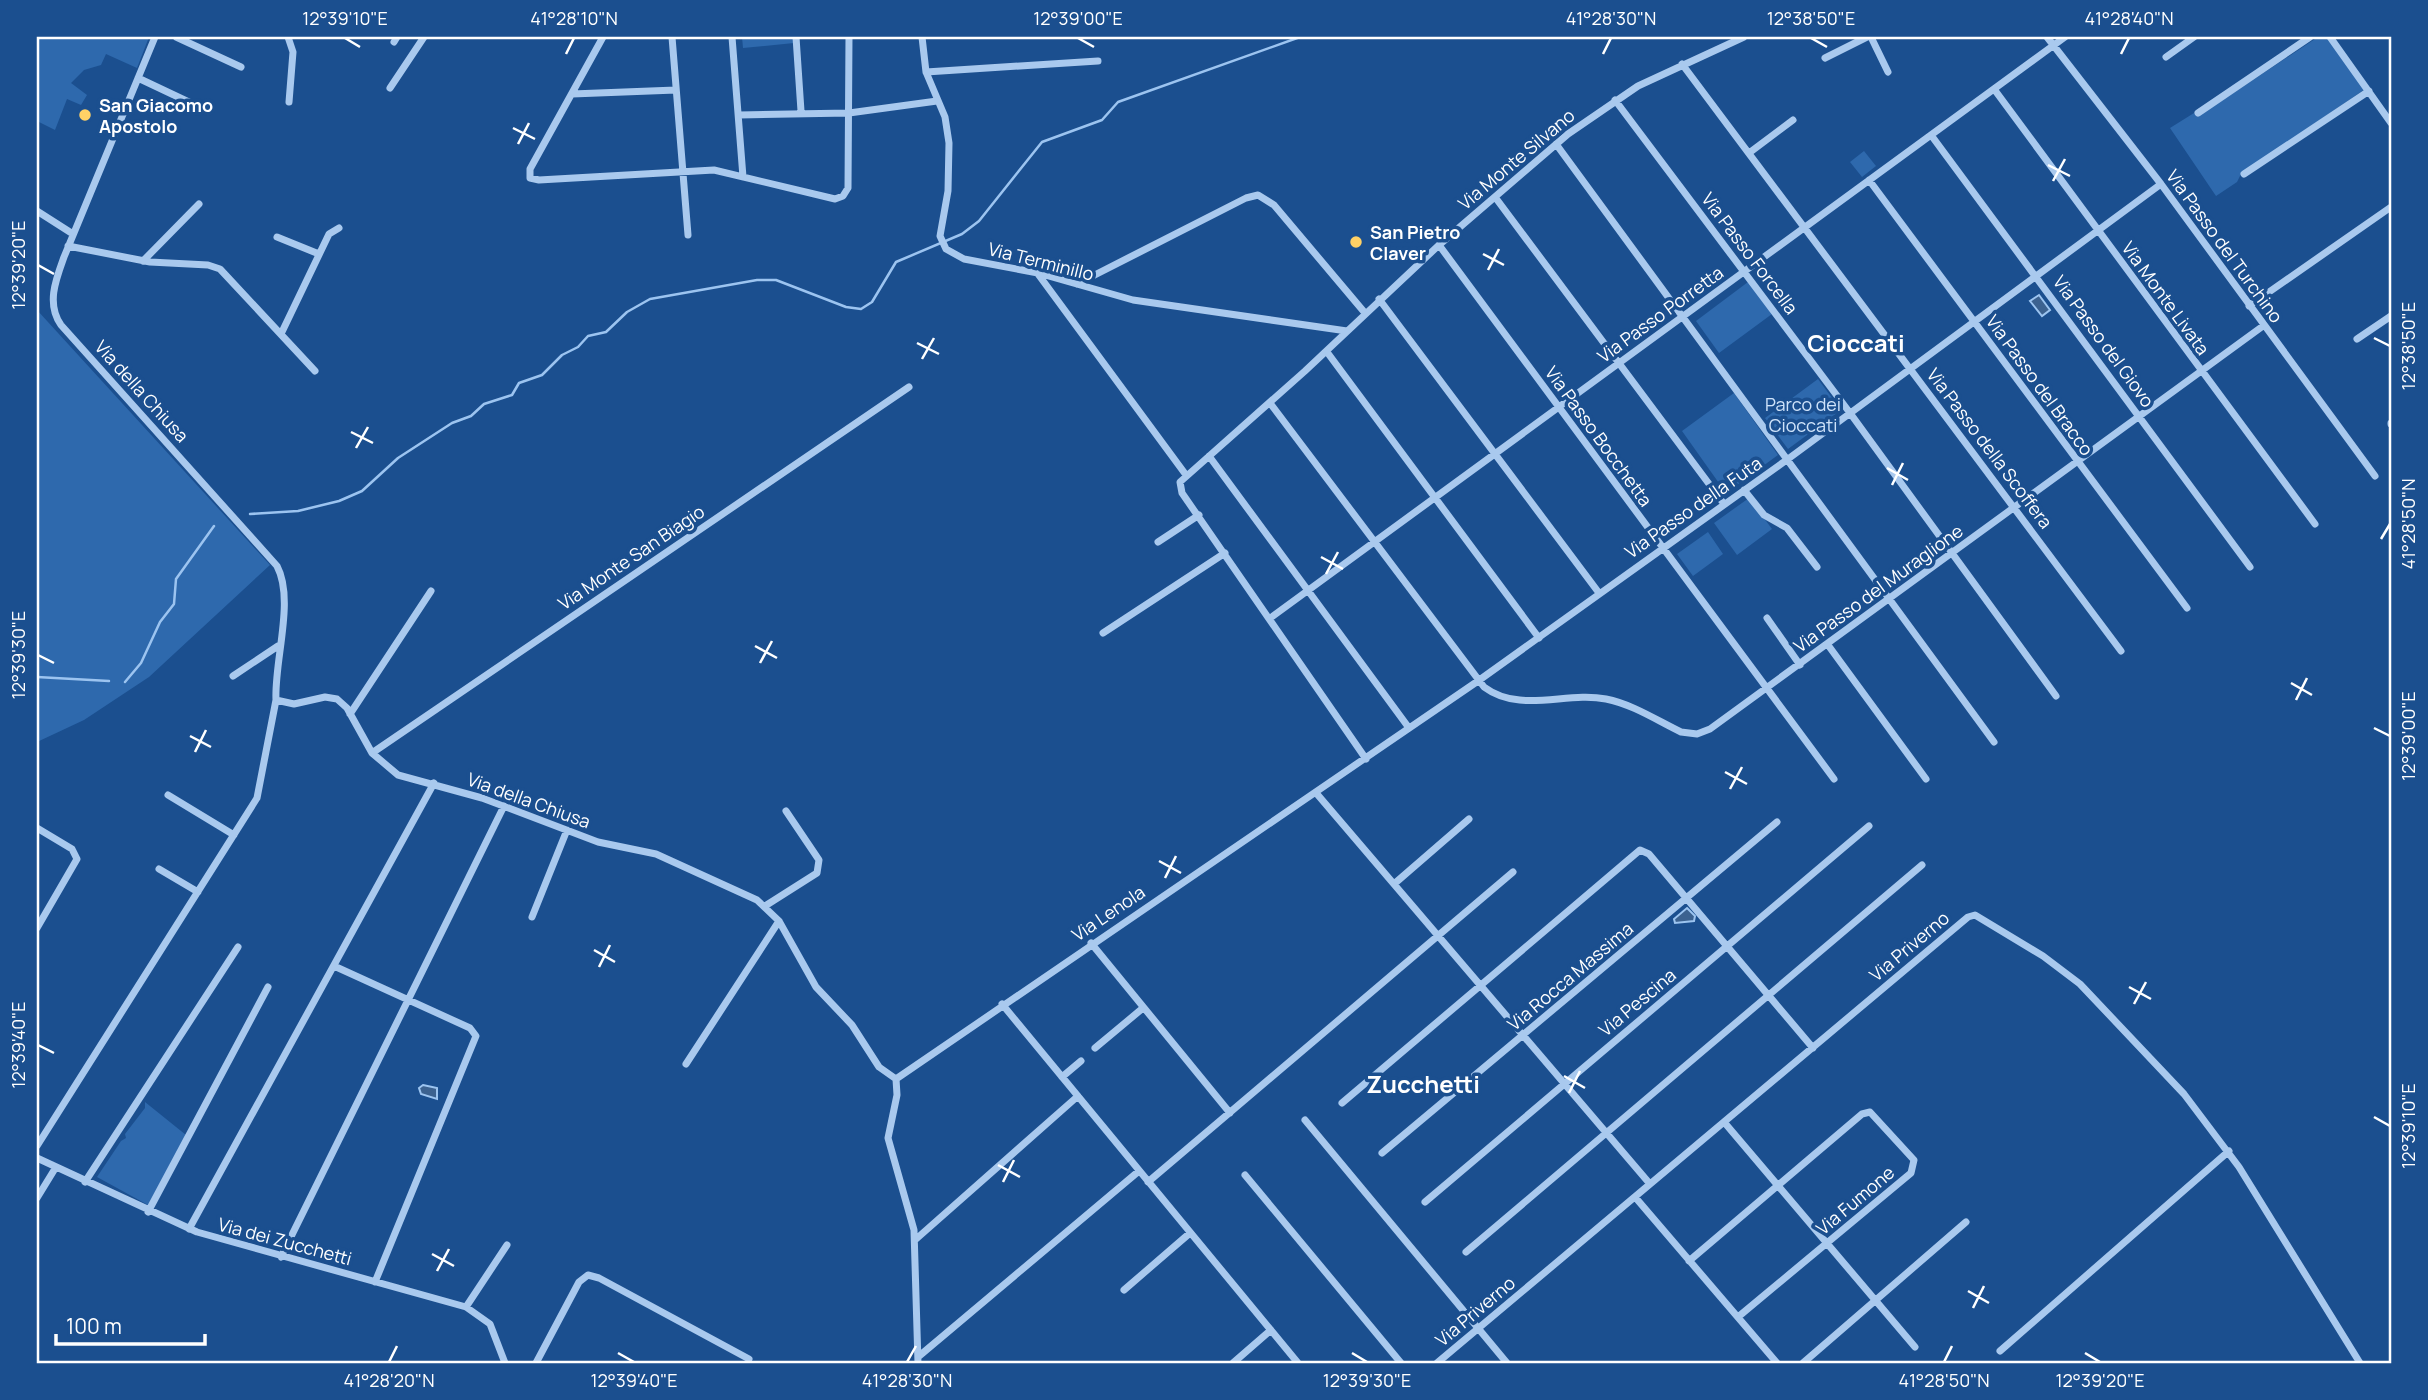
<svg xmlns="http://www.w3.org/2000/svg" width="2428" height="1400" viewBox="0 0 2428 1400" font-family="Manrope,sans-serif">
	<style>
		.green { fill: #2e69ad }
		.water { fill: #3c6290; stroke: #9cc4f0; stroke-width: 2 }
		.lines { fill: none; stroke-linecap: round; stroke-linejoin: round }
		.stream { stroke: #9cc4f0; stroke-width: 2.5 }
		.street { stroke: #a9c9ee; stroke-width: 7 }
		.ticks { fill: none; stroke: #fff; stroke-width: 2.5 }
		.poi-dot { fill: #ffd166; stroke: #1b4f8f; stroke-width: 2.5 }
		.labels { text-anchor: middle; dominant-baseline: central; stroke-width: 7; stroke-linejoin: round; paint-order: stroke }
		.poi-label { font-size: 18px; font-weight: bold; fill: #fff; stroke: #1b4f8f; text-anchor: start }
		.street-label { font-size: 18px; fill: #fff; stroke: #1b4f8f }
		.park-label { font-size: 18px; fill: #cfe3fa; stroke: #1b4f8f }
		.district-label { font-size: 24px; font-weight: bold; fill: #fff; stroke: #1b4f8f }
		.neatline { fill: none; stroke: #fff; stroke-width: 2.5 }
		.ticks-label { font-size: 18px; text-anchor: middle; fill: #fff }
	</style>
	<rect width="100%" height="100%" fill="#1b4f8f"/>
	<path class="green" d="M37,37H149L137,68L106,54L101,65L84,70L71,83L87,95L81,105L67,99L55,130L37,121Z
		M742,37H793L794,43L743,48Z
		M2318,37H2327L2365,89L2241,174L2237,182L2216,196L2170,128L2194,113L2197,117Z
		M1864,151L1876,166L1862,177L1850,162Z
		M1748,282L1772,314L1719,353L1696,321Z
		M37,310L270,565L149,677L84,720L37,742Z
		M1818,379L1841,410L1788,449L1765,418Z
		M1734,393L1778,455L1726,493L1682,431Z
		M1749,498L1772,529L1737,555L1714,523Z
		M1708,532L1723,554L1693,576L1677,554Z
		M145,1102L186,1135L148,1205L97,1177L121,1141L126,1138L125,1134L145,1108Z"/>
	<path class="water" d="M2039,295L2050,310L2042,316L2030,301Z
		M1687,908L1695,916L1694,921L1675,923L1674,919Z
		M423,1085L437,1088V1099L421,1094L419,1088Z"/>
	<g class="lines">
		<path class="stream" d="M250,514L298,511L339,501L362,491L398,458L452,423L471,416L484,404L512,395L519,383L542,375L562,355L578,347L588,336L606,332L627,312L650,299L757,280H776L846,307L861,309L872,302L896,262L962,234L979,221L1042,142L1102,120L1118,102L1300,37
			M37,677L109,681
			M125,682L141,663L160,622L174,604L176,579L214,526"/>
		<path class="street" d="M155,37L64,257C56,279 46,304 61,325L277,566C295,600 274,661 276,700L294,704L325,697L337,699L347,708L372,753L398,775L482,798L598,842L656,854L757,900L779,921L816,987L852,1025L879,1067L896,1079L897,1095L888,1138L914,1230L918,1363
			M176,37L241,67
			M288,37L293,52L289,102
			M603,37L530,169V178L539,180L714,170L835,199L843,196L848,188L849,37
			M672,37L688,235
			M732,37L743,177
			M796,37L801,111
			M922,37L926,72L945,117L949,143L948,191L940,236L946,249L964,259L1038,273L1133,300L1347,331
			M1871,37L1888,72
			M2047,37L2161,184L2375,476
			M2330,37L2391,123
			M394,42L397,37
			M2166,57L2194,37
			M1825,58L1867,37
			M1682,64L2121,651
			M926,72L1098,61
			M138,78L193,104
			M390,88L424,37
			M1994,89L2315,524
			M572,94L676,90
			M1615,100L1850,413L2056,696
			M2198,113L2310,37
			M739,115L849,113L937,101
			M1931,135L2250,567
			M1556,144L1994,742
			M1749,153L1793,120
			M2244,174L2369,91
			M1869,180L2187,608
			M1495,197L1724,504
			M37,211L73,234
			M277,237L319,254
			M1439,245L1834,779
			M68,246L150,262L208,265L220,269L315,371
			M143,261L199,204
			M1038,274L1186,475
			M1077,284L1246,198L1258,195L1274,205L1365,313
			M1379,299L1599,593
			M2249,306L2391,207
			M281,334L329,234L339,228
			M2357,339L2391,316
			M1327,352L1539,638
			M1270,403L1484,687C1520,714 1566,691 1606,699C1632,704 1658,721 1681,732L1697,734L1710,729L2263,326
			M2391,424V423
			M1209,456L1409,728
			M1744,490L1764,515L1787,528L1817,567
			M1158,542L1199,515
			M1273,616L2065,37
			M1767,618L1800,665
			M1103,633L1225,553
			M1828,645L1926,779
			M233,676L278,646
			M350,714L431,591
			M372,753L909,387
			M1366,759L1182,493L1180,482L1305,371L1439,245L1568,134L1638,86L1744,37
			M1317,794L1650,1184
			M168,795L234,835
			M37,828L72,849L77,859L37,928
			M159,869L198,892
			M1394,884L1469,819
			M765,906L817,873L819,860L786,811
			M532,917L567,830
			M1091,943L1230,1113
			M334,966L470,1028L476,1036L375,1282
			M1002,1004L1298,1363
			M1095,1048L1143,1008
			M686,1064L779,921
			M1062,1077L1081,1061
			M896,1079L1478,681L1788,459L2161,184
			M1342,1103L1640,850L1649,854L1813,1048
			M1305,1120L1507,1363
			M1724,1122L1915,1347
			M37,1146L257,798L276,700
			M1382,1153L1777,822
			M37,1158L197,1232L466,1307L490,1324L505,1363
			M1245,1175L1401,1363
			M85,1182L238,947
			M1148,1182L1513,872
			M1635,1197L1777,1363
			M37,1198L56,1167
			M1425,1202L1869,826
			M148,1212L268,987
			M189,1229L434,783
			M915,1240L1078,1096
			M1466,1252L1922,865
			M281,1257L504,806
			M1689,1261L1862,1114L1870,1112L1914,1160L1911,1173L1738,1317
			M1124,1290L1190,1233
			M466,1307L507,1245
			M2000,1351L2229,1151
			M918,1357L1139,1171
			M536,1363L579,1282L588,1275L599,1278L749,1359
			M1233,1363L1271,1330
			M1437,1363L1968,917L1975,915L2043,956L2080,984L2184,1094L2239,1167L2360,1363
			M1803,1363L1966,1222"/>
	</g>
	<path class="ticks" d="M345,38L360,47M1078,38L1094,47M1811,38L1827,47M566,54L574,38M1603,54L1611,38M2121,54L2129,38M513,128L535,139M518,144L529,123M2048,165L2070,176M2053,181L2065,159M1483,254L1504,265M38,265L54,274M1488,270L1499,249M2374,338L2390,346M917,343L939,354M922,359L934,338M351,432L373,443M356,448L368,427M1887,468L1908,480M1892,485L1903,463M2381,539L2390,524M1321,557L1343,569M1326,574L1338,552M755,646L777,658M38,655L54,663M760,663L772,641M2291,683L2312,695M2296,700L2307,678M2374,728L2390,736M190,736L211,747M195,752L206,730M1725,772L1747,784M1730,789L1742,767M1159,861L1181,873M1165,878L1176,856M594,950L615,962M599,967L610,945M2129,987L2151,999M2134,1004L2146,982M38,1045L54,1053M1564,1076L1585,1088M1569,1093L1580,1071M2374,1117L2390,1126M998,1165L1020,1177M1003,1182L1014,1160M432,1254L454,1266M437,1271L449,1249M1968,1291L1989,1303M1973,1308L1984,1286M618,1353L634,1362M1352,1353L1367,1362M2085,1353L2100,1362M389,1362L397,1346M907,1362L916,1346M1944,1362L1952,1346"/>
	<g class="poi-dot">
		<circle cx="85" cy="115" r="7"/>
		<circle cx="1356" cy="242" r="7"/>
	</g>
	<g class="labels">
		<g class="poi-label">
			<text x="99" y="105">San Giacomo<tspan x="99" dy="21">Apostolo</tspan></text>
			<text x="1370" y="232">San Pietro<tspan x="1370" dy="21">Claver</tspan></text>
		</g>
		<g class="street-label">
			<text transform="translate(1516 159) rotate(-40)">Via Monte Silvano</text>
			<text transform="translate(2225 246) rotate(54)">Via Passo del Turchino</text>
			<text transform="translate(1750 253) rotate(53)">Via Passo Forcella</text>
			<text transform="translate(1041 261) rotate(14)">Via Terminillo</text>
			<text transform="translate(2166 298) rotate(54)">Via Monte Livata</text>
			<text transform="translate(1660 314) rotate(-36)">Via Passo Porretta</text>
			<text transform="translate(2104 341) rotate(54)">Via Passo del Giovo</text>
			<text transform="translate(2040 385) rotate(54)">Via Passo del Bracco</text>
			<text transform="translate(142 391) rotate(48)">Via della Chiusa</text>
			<text transform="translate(1599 436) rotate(54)">Via Passo Bocchetta</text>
			<text transform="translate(1990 448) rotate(53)">Via Passo della Scoffera</text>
			<text transform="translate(1693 507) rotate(-35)">Via Passo della Futa</text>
			<text transform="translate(631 557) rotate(-34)">Via Monte San Biagio</text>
			<text transform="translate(1878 588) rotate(-36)">Via Passo del Muraglione</text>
			<text transform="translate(529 800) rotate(20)">Via della Chiusa</text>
			<text transform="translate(1108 913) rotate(-34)">Via Lenola</text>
			<text transform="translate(1909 946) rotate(-40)">Via Priverno</text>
			<text transform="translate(1570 976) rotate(-40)">Via Rocca Massima</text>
			<text transform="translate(1637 1002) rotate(-40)">Via Pescina</text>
			<text transform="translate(1855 1200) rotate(-40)">Via Fumone</text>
			<text transform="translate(285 1241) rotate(15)">Via dei Zucchetti</text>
			<text transform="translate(1475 1311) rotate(-40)">Via Priverno</text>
		</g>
		<g class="park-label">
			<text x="1803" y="404">Parco dei<tspan x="1803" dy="21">Cioccati</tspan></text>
		</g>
		<g class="district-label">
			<text x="1856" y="342">Cioccati</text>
			<text x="1423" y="1083">Zucchetti</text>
		</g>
	</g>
	<rect width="2428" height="1400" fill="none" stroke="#1b4f8f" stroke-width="77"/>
	<path d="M56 1334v10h149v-10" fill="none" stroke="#ffffff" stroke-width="3.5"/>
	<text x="66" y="1334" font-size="21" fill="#ffffff" stroke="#1b4f8f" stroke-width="5" paint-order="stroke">100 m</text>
	<rect x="38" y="38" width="2352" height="1324" class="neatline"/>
	<g class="ticks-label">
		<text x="345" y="25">12°39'10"E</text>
		<text x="574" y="25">41°28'10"N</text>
		<text x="1078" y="25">12°39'00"E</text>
		<text x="1611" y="25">41°28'30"N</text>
		<text x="1811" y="25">12°38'50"E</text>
		<text x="2129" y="25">41°28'40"N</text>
		<text transform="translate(19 265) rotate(-90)" y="6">12°39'20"E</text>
		<text transform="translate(2409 346) rotate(-90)" y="6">12°38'50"E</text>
		<text transform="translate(2409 524) rotate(-90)" y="6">41°28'50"N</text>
		<text transform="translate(19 655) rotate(-90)" y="6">12°39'30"E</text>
		<text transform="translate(2409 736) rotate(-90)" y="6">12°39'00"E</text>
		<text transform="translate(19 1045) rotate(-90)" y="6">12°39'40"E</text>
		<text transform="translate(2409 1126) rotate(-90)" y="6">12°39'10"E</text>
		<text x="389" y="1387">41°28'20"N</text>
		<text x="634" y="1387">12°39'40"E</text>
		<text x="907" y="1387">41°28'30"N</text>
		<text x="1367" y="1387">12°39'30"E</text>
		<text x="1944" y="1387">41°28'50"N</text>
		<text x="2100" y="1387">12°39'20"E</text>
	</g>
</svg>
